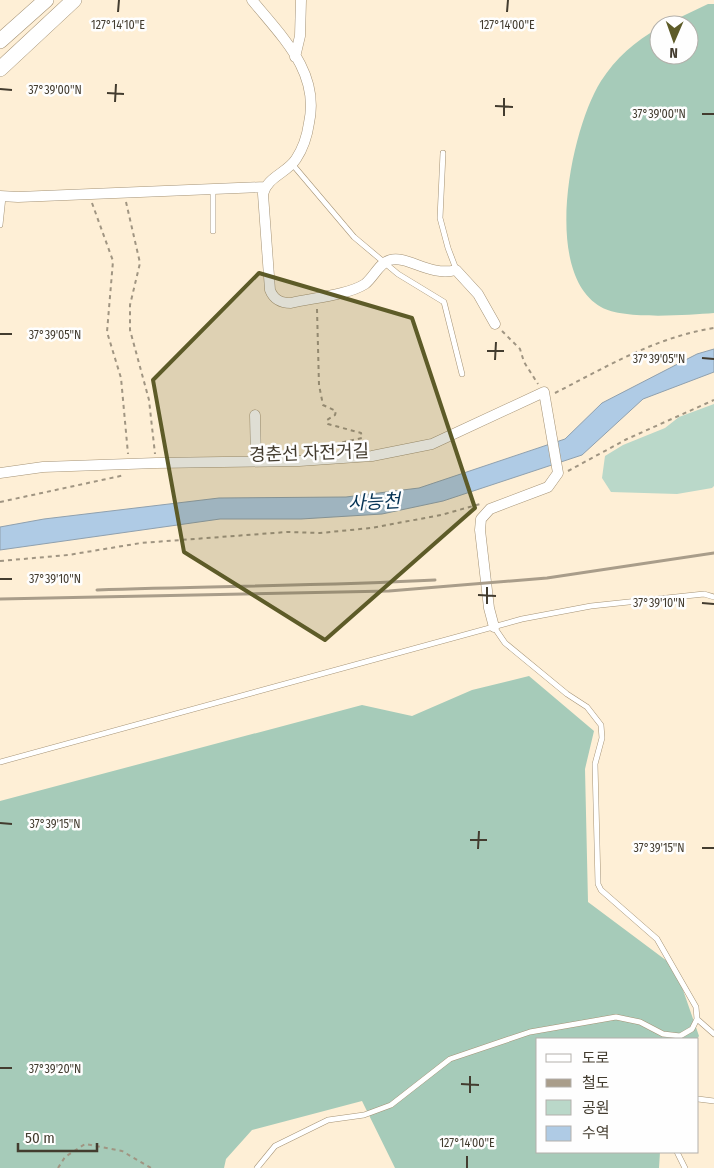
<svg xmlns="http://www.w3.org/2000/svg" width="714" height="1168" viewBox="0 0 714 1168" font-family="'Fira Sans Condensed','Noto Sans KR',sans-serif">
	<style>
		.green { fill: #bad8c9 }
		.forest { fill: #a6cbb9 }
		.water { fill: #afcbe5; stroke: #8fa0ae }
		.lines { fill: none; stroke-linecap: round; stroke-linejoin: round }
		.lane-casing { stroke: #a59376; stroke-width: 6 }
		.street-casing { stroke: #a59376; stroke-width: 11 }
		.secondary-casing { stroke: #a59376; stroke-width: 16 }
		.path { stroke: #a09582; stroke-width: 2; stroke-dasharray: 4 4; stroke-linecap: butt }
		.lane { stroke: #fff; stroke-width: 5 }
		.street { stroke: #fff; stroke-width: 10 }
		.secondary { stroke: #fff; stroke-width: 15 }
		.rail { stroke: #a99d8a; stroke-width: 3 }
		.marked { fill: #5d5b28; fill-opacity: 0.2; stroke: #5d5b28; stroke-width: 4; stroke-linejoin: round }
		.ticks { fill: none; stroke: #433c2f; stroke-width: 2 }
		.labels { text-anchor: middle; dominant-baseline: central; stroke-width: 5; stroke-linejoin: round; paint-order: stroke }
		.street-label { font-size: 18px; fill: #433c2f; stroke: #fefefe }
		.water-label { font-size: 19px; font-style: italic; fill: #063456; stroke: #fefefe }
		.ticks-label { font-size: 12px; text-anchor: middle; fill: #433c2f; stroke: #fefefe; stroke-width: 5; stroke-linejoin: round; paint-order: stroke }
	</style>
	<rect width="100%" height="100%" fill="#feefd6"/>
	<path class="green" d="M714,404V486L712,488L677,494L611,492L602,478L605,456L623,445L665,428L679,417Z"/>
	<path class="forest" d="M708,4H714V313C687,315 623,320 601,307C541,273 571,128 601,81C616,58 635,41 659,28V55H689V25H664Z
		M529,676L594,731L585,769L588,902L675,967L699,1036L697,1039H538V1152H660L659,1168H395L362,1101L252,1130L226,1159L224,1168H0V801L362,705L412,716L472,690Z"/>
	<path class="water" d="M714,349V372L643,399L582,455L443,501L382,514L301,519H220L0,550V527L44,519L219,498L346,497L419,488L565,439L602,403L697,354Z"/>
	<g class="lines">
		<defs>
			<path id="lane" d="M443,153L440,218L448,248L456,269
				M293,165L354,237L398,274L444,302L462,374
				M213,189V231
				M0,225L3,197
				M494,627L505,643L567,694L587,707L601,725L602,738L595,764L598,884L601,890L657,939L696,1007L697,1019L714,1034
				M0,762L522,619L591,606L704,594L714,597
				M698,1099L714,1101
				M677,1152L685,1168
				M257,1168L275,1146L328,1120L364,1115L391,1105L450,1059L530,1032L616,1017L640,1022L663,1034L680,1036L692,1029L697,1019"/>
			<path id="street" d="M252,0C282,37 320,72 309,123C307,137 304,147 296,159C287,173 267,177 263,194L270,290C274,300 281,303 291,303C312,298 348,295 365,284C374,277 379,263 390,260C408,255 429,277 456,270L478,294L495,324
				M295,57L300,36L301,0
				M0,196L18,197L265,187
				M255,415L256,461
				M0,473L43,467L156,463L299,461L372,456L432,444L544,392L558,473L548,487L490,509L481,519L480,530L489,608L494,627"/>
			<path id="secondary" d="M0,41L46,0
				M0,69L74,0"/>
		</defs>
		<use href="#lane" class="lane-casing"/>
		<use href="#street" class="street-casing"/>
		<use href="#secondary" class="secondary-casing"/>
		<path class="path" d="M126,202L140,263L130,305V330L149,400L155,454
			M92,203L113,261L107,332L121,378L128,454
			M317,309L319,385L323,405L336,411L335,415L327,420L328,424L361,433L362,438L322,447V450
			M502,331L520,349L524,362L538,384
			M555,393C606,367 656,337 714,328
			M568,471L627,439L714,400
			M0,502L125,475
			M0,561L68,555L141,543L287,532L320,533L371,528L441,515L480,504
			M58,1168L65,1157L85,1144L122,1151L151,1168"/>
		<use href="#lane" class="lane"/>
		<use href="#street" class="street"/>
		<use href="#secondary" class="secondary"/>
		<path class="rail" d="M97,590C210,586 322,586 435,580
			M0,599L389,591L547,578L714,553"/>
	</g>
	<path class="marked" d="M259,273L412,318L475,508L325,640L184,552L153,380Z"/>
	<path class="ticks" d="M118,12L119,0M507,12L508,0M0,89L12,90M107,93L124,94M115,102L116,84M495,106L513,107M702,114H714M504,116V98M0,334H12M487,351H504M702,358L714,359M495,360L496,342M0,579H12M478,595L496,596M702,603L714,604M487,604V587M0,823L12,824M470,840H487M702,848H714M478,849L479,831M0,1068H12M461,1084L479,1085M470,1093V1076M467,1168V1156"/>
	<g class="labels">
		<g class="street-label">
			<text transform="translate(309 453) rotate(-2)">경춘선 자전거길</text>
		</g>
		<g class="water-label">
			<text transform="translate(374 502) rotate(-3)">사능천</text>
		</g>
	</g>
	<g class="ticks-label">
		<text x="118" y="29">127°14'10"E</text>
		<text x="507" y="29">127°14'00"E</text>
		<text x="55" y="94">37°39'00"N</text>
		<text x="659" y="118">37°39'00"N</text>
		<text x="55" y="339">37°39'05"N</text>
		<text x="659" y="363">37°39'05"N</text>
		<text x="55" y="583">37°39'10"N</text>
		<text x="659" y="607">37°39'10"N</text>
		<text x="55" y="828">37°39'15"N</text>
		<text x="659" y="852">37°39'15"N</text>
		<text x="55" y="1073">37°39'20"N</text>
		<text x="467" y="1147">127°14'00"E</text>
	</g>
	<rect x="536" y="1038" width="162" height="115" fill="#fefefe" stroke="#b3b0ab"/>
	<rect x="546" y="1054" width="25" height="8" fill="#ffffff" stroke="#b3b0ab"/>
	<text x="582" y="1063" font-size="15" fill="#433c2f">도로</text>
	<rect x="546" y="1079" width="25" height="8" fill="#a99d8a" stroke="#b3b0ab"/>
	<text x="582" y="1088" font-size="15" fill="#433c2f">철도</text>
	<rect x="546" y="1100" width="25" height="15" fill="#bad8c9" stroke="#b3b0ab"/>
	<text x="582" y="1113" font-size="15" fill="#433c2f">공원</text>
	<rect x="546" y="1126" width="25" height="15" fill="#afcbe5" stroke="#b3b0ab"/>
	<text x="582" y="1138" font-size="15" fill="#433c2f">수역</text>
	<g transform="translate(674 40) rotate(182)"><circle r="24" fill="#fefefe" stroke="#b3b0ab"/>
	<path d="M0-4L9 19L0 12L-9 19Z" fill="#5d5b28"/>
	<text y="-8" font-size="14" font-weight="bold" text-anchor="middle" fill="#433c2f">N</text>
	</g>
	<path d="M18 1143v8h79v-8" fill="none" stroke="#433c2f" stroke-width="2.5"/>
	<text x="25" y="1143" font-size="15" fill="#433c2f" stroke="#fefefe" stroke-width="4" paint-order="stroke">50 m</text>
</svg>
